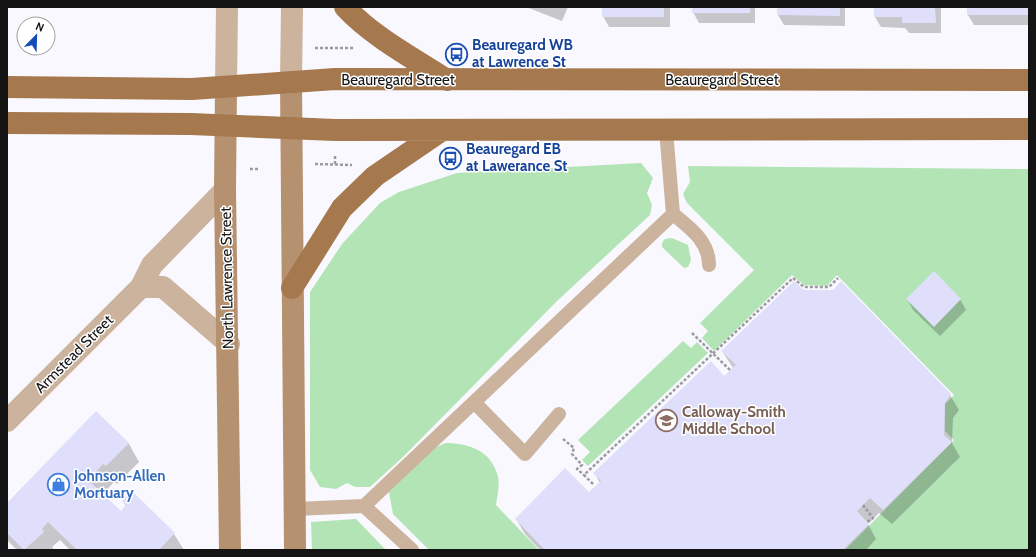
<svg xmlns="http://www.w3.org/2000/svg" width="1036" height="557" viewBox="0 0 1036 557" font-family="Cabin,sans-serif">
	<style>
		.green { fill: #b2e4b5 }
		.shadow { fill: #0003 }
		.building { fill: #e0dffb }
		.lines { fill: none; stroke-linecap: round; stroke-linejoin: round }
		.path { stroke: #9b9b9f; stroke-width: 2.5; stroke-dasharray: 3 2; stroke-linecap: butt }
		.lane { stroke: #ccb39d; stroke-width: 14 }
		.street { stroke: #ccb39d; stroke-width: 22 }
		.secondary { stroke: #b6916f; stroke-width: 22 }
		.primary { stroke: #a5784e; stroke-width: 22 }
		.labels { text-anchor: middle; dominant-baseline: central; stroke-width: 3; stroke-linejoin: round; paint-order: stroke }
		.transit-label { font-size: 15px; font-weight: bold; fill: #164399; stroke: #fff; text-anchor: start }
		.street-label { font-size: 15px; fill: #141415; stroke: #fff }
		.education-label { font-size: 15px; font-weight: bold; fill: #785e54; stroke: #fff; text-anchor: start }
		.shop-label { font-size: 15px; font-weight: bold; fill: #366cbe; stroke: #fff; text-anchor: start }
	</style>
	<rect width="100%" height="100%" fill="#f8f8fe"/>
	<path class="green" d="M641,163L653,178L647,193L652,205L650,215L557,301L403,457L370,487H355L347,483L336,489L320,487L310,470V292L342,244L380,203L399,192L457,173Z
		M688,166L1029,169V550H845L954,440L945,431V404L954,395L837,275L827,286L804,285L792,275L714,351L702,338L708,331L700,323L754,270L687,203L683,194L690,182Z
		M672,238L688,245L691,260L688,267L684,268L662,247V243L665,239Z
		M683,341L691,348L697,342L708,353L588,466L582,460L590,452L578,440Z
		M446,443C469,443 492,451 498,477C500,485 497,497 496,505L539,550H429L393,514L389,492L436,447Z
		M356,519L386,550H312L311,522Z"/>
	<path class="shadow" d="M526,7H568L562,21Z
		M603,7H670V27H609L603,16Z
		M693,7H755V23H699L693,12Z
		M778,7H845V26L784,25L778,15Z
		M875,7H941V33H909L905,28L881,27L875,17Z
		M968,7H1029V25H974L968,15Z
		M841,283L950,395L959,410L953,418L952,443L960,457L892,524L879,513L868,524L876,539L866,550H540L525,534L516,519L589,493L600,483L595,474L724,377L733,368L722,351L803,291H834Z
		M907,299H960L966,310L940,336L913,310Z
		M96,412L129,444L139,462L117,484L114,482L102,495L121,513L126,507L123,501L132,492L174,534L184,550H70L60,540L52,547L54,550H17L7,540V504Z"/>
	<path class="building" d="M602,7H664V17H602Z
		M692,7H750V13H692Z
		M777,7H840V16L777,15Z
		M874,7H935L936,23H902V17H874Z
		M967,7H1029V15H967Z
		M934,271L961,299L934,327L906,299Z
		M794,281L804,290H833L841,281L951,394L945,403L944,435L952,442L883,510L870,498L857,511L869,524L843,550H545L515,519L565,468L589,492L601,481L593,473L711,361L724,376L736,365L721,351Z
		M96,411L129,443L106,466L103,464L88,480L121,511L126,505L122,501L132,491L175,533L159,550H77L48,522L42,529L44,532L24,550L7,533V503Z"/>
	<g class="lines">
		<path class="path" d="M315,48H354
			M315,164L352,165
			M335,164V155
			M250,169H258
			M692,333L730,370
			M563,439L574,448L572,454L582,465L577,469L584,475
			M593,484L584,475L793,278L804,287H829L838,278
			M863,505L873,518L867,522"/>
		<path class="lane" d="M673,214C690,228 709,241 709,265
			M474,402L525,454L559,414
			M364,506L673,214L666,130
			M295,509L364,506L412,550"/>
		<path class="street" d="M291,82L292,7
			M226,87L227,7
			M141,287H163L229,344
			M7,421L141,287L152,265L225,190"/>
		<path class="secondary" d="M291,82L295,550
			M226,87L225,190L230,550"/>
		<path class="primary" d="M345,7C373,37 413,58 447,80
			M7,87L192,89L335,79L1029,80
			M7,123L191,124L335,130L1029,129
			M292,288L342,208L375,176L441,131"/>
	</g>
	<defs>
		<symbol id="bus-ring" viewBox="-11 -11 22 22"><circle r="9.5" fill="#fff" stroke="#1a4fb4" stroke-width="1.5"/><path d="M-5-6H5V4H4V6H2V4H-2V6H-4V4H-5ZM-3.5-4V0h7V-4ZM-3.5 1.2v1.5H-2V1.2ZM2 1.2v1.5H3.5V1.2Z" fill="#1a4fb4"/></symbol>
		<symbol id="school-ring" viewBox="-11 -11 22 22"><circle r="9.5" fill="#fff" stroke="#8d6e63" stroke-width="1.5"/><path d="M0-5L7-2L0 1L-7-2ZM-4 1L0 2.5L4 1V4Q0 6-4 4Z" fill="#8d6e63"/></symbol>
		<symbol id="shop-ring" viewBox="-11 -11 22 22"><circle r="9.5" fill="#fff" stroke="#3f7fe0" stroke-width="1.5"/><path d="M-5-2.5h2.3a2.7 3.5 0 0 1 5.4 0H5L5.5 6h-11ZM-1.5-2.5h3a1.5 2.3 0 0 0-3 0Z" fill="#3f7fe0"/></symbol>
	</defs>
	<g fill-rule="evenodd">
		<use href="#bus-ring" x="444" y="42" width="25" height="25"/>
		<use href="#bus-ring" x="438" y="146" width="25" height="25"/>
		<use href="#school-ring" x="654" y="408" width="25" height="25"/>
		<use href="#shop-ring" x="46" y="472" width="25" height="25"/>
	</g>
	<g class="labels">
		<g class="transit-label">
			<text x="472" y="45">Beauregard WB<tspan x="472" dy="17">at Lawrence St</tspan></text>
			<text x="466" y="149">Beauregard EB<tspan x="466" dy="17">at Lawerance St</tspan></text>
		</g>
		<g class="street-label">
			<text x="398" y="80">Beauregard Street</text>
			<text x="722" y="80">Beauregard Street</text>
			<text transform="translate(227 278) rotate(-91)">North Lawrence Street</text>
			<text transform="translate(74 354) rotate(-45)">Armstead Street</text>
		</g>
		<g class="education-label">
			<text x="682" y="412">Calloway-Smith<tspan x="682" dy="17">Middle School</tspan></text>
		</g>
		<g class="shop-label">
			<text x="74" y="476">Johnson-Allen<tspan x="74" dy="17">Mortuary</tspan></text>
		</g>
	</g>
	<rect width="1036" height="557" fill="none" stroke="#141415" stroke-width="16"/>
	<g transform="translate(36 36) rotate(23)"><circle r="19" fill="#ffffff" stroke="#a1a1a1"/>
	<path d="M0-3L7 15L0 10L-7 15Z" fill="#144bb7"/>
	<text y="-6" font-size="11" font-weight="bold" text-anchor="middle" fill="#141415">N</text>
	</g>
</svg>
